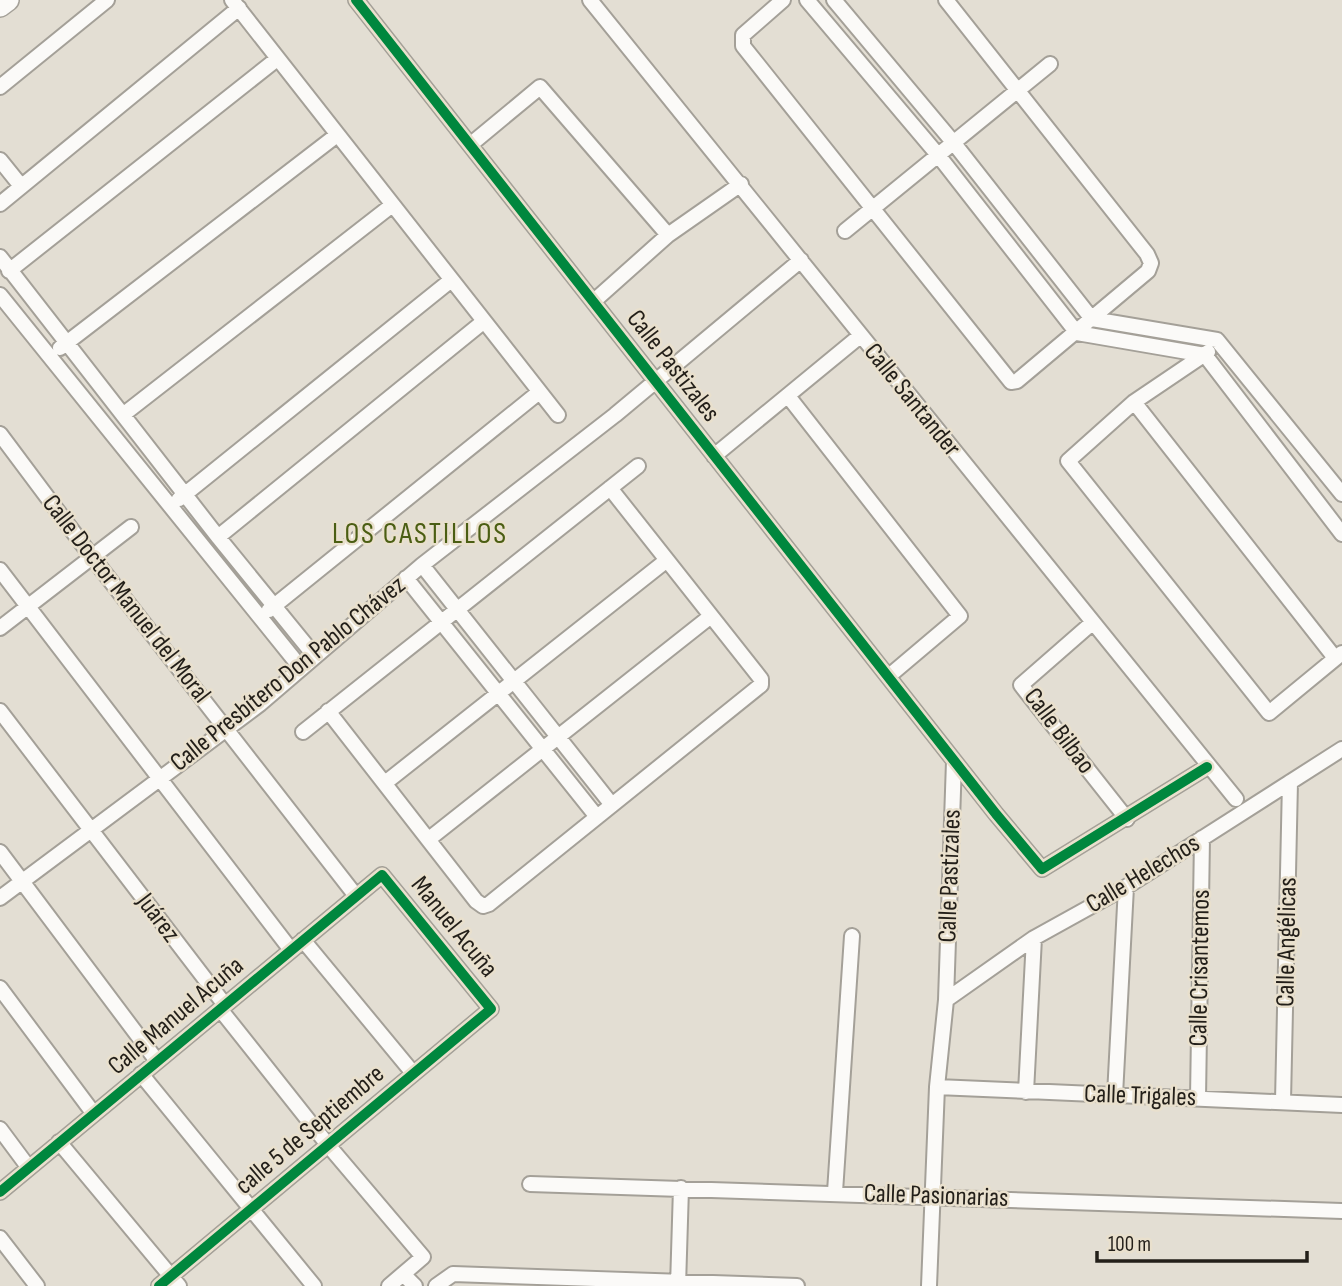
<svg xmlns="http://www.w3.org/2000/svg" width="1342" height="1286" viewBox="0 0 1342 1286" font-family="'Sofia Sans Condensed',sans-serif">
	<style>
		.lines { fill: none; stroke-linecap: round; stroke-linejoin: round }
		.street-casing { stroke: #a4a098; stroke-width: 18 }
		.secondary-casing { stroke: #a4a098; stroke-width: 24 }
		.street { stroke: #fbfaf8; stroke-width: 14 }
		.secondary { stroke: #fbfaf8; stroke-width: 21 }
		.cycleway-casing { stroke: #e9e0cd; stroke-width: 15 }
		.cycleway { stroke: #00873e; stroke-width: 10 }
		.labels { text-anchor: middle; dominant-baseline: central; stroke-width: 5; stroke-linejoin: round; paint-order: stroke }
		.street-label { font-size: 26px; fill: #231f19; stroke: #e9e0cd }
		.quarter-label { font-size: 30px; letter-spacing: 2px; fill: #4b5e13; stroke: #e9e0cd }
	</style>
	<rect width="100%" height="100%" fill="#e3ded3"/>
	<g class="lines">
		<defs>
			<path id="street" d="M232,0L558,415
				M356,0L996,814L1042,869L1207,767
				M590,0L1236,799
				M783,0L743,35V46L1011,382L1017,381L1148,271L1151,263L1147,254L946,0
				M807,0L938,155L1077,333L1205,355L1342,534
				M834,0L953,142L1092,319L1217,340L1342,494
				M0,87L107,0
				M470,145L540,87L668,235
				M0,160L21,186
				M0,204L239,8
				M845,231L1050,64
				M0,257L218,537L314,655
				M9,271L277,59
				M0,295L301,668
				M594,301L668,235L741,184
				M60,348L337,135
				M1208,352L1134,402L1068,461L1269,713L1342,653
				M788,396L960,616L889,676
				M1134,402L1335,658
				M124,414L391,206
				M0,434L92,557L356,896
				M714,456L860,336
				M179,499L450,281
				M218,537L483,322
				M422,565L612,805
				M0,570L291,950
				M406,578L597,817
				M269,610L538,393
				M1092,623L1021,685L1127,819
				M0,628L131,527
				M0,711L225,1005
				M328,711L476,901L483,906L489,904L761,685V679L610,488
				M303,732L638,466
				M385,783L667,560
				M429,839L711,616
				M0,852L157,1061
				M0,898L260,704L422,565L615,415L801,260
				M303,940L413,1073
				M0,988L94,1114
				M946,1000L1034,938L1126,887L1342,749
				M220,1009L328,1145L423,1257L389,1286
				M141,1074L314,1286
				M937,1087L1342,1105
				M1026,1092L1034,938
				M1115,1095L1126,887
				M1198,1098L1202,838
				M1283,1101L1290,782
				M0,1129L29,1168
				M59,1142L179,1286
				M530,1184L1342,1211
				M0,1192L382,875L491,1009L159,1286
				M835,1192L852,936
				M0,1238L37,1286
				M403,1274L415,1286
				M436,1286L453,1274L797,1286
				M678,1286L681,1188
				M929,1286L937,1087L946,1000L954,761"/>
			<path id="secondary" d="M0,6L8,0"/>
		</defs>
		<use href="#street" class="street-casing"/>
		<use href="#secondary" class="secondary-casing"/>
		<use href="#street" class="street"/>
		<use href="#secondary" class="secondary"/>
		<defs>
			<path id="cycleway" d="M356,0L996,814L1042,869L1207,767
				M0,1192L382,875L491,1009L159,1286"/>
		</defs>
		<use href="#cycleway" class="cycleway-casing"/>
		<use href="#cycleway" class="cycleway"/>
	</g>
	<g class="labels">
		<g class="street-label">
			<text transform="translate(673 366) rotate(52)">Calle Pastizales</text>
			<text transform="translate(912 400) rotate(51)">Calle Santander</text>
			<text transform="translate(126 599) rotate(52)">Calle Doctor Manuel del Moral</text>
			<text transform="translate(288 674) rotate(-39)">Calle Presbítero Don Pablo Chávez</text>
			<text transform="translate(1059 731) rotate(53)">Calle Bilbao</text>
			<text transform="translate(1143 874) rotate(-31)">Calle Helechos</text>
			<text transform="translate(950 876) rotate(-88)">Calle Pastizales</text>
			<text transform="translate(158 918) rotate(53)">Juárez</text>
			<text transform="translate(454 927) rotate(51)">Manuel Acuña</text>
			<text transform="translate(1287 942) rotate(-89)">Calle Angélicas</text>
			<text transform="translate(1200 968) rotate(-89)">Calle Crisantemos</text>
			<text transform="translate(176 1016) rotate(-40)">Calle Manuel Acuña</text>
			<text transform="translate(1140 1096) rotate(2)">Calle Trigales</text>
			<text transform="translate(310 1130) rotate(-40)">calle 5 de Septiembre</text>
			<text transform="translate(936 1196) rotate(2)">Calle Pasionarias</text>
		</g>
		<g class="quarter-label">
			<text x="420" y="534">LOS CASTILLOS</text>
		</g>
	</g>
	<path d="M1097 1251v10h210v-10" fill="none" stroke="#231f19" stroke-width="3.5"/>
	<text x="1108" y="1251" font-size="21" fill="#231f19" stroke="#e9e0cd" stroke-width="5" paint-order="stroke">100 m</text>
</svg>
